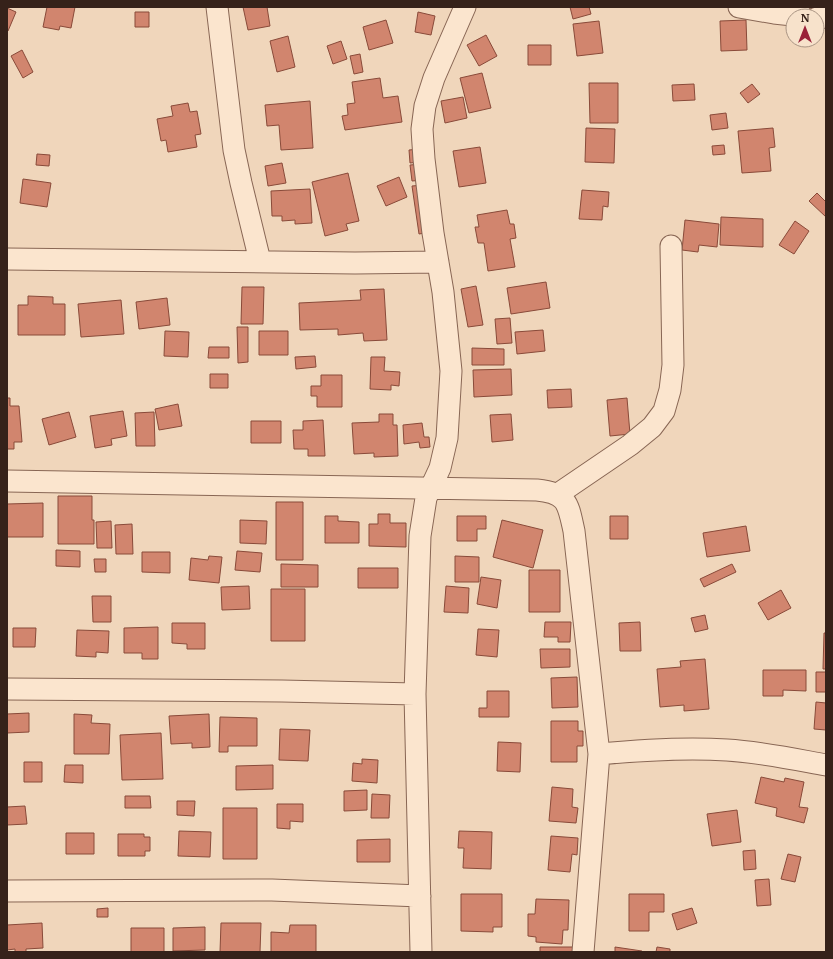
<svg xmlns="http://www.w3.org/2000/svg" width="833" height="959" viewBox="0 0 833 959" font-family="Merriweather,serif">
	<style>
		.building { fill: #d1856e; stroke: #894a39 }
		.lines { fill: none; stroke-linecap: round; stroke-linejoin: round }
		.minor-casing { stroke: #886654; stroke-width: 23 }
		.minor { stroke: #fbe5ce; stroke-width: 21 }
	</style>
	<rect width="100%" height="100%" fill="#f0d6bb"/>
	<path class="building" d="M47,7H75L71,28L60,26L59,30L43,27Z
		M243,7H267L270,26L248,30Z
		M570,7H589L591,14L573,19Z
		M7,8L16,12L8,31H7Z
		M135,12H149V27H135Z
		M418,12L435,16L431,35L415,32Z
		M386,20L393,43L369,50L363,27Z
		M746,20L747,50L721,51L720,21Z
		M599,21L603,53L577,56L573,24Z
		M486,35L497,56L479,66L467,45Z
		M288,36L295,67L277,72L270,41Z
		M341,41L347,59L333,64L327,46Z
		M528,45H551V65H528Z
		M22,50L33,72L23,78L11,56Z
		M360,54L363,72L354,74L350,56Z
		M482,73L491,108L469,113L460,78Z
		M380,78L383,98L398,96L402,122L345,130L342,116L348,115L347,104L355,103L352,82Z
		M589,83H618V123H590Z
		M694,84L695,100L673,101L672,85Z
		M752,84L760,94L748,103L740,93Z
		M463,97L467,118L445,123L441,101Z
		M310,101L313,148L281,150L279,125L267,126L265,105Z
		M188,103L190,112L197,111L201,134L195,135L197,147L168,152L166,140L161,141L157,119L173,116L171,106Z
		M726,113L728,128L712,130L710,115Z
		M586,128L615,129L614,163L585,162Z
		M773,128L775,147L769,148L771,171L742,173L738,131Z
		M724,145L725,154L713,155L712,146Z
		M480,147L486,183L459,187L453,151Z
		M420,149L421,162L410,163L409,150Z
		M37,154L50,155L49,166L36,165Z
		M282,163L286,183L268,186L265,166Z
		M422,164L424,180L412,181L410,165Z
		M348,173L359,221L346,224L348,230L325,236L312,182Z
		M399,177L407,197L386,206L377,186Z
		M23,179L51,183L47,207L20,203Z
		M424,185L431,232L419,234L412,186Z
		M310,189L312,223L295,224V220L282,221V216H272L271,191Z
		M582,190L609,192L608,207L603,206L602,220L579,219Z
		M817,193L826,202V217L809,201Z
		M507,210L510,224H514L516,238L510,239L515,267L488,271L484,243H478L475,227H479L477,215Z
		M721,217L763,219V247L720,245Z
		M685,220L719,224L717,247L699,245L698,252L682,250Z
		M795,221L809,231L794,254L779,245Z
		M546,282L550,308L511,314L507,288Z
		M476,286L483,325L468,327L461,289Z
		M242,287H264L263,324H241Z
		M384,289L387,340L364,341L363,333L338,335V329L300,330L299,303L361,300L360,290Z
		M28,296L53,297V304H65V335H18V305H28Z
		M167,298L170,325L139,329L136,302Z
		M121,300L124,334L81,337L78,304Z
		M510,318L512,343L497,344L495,319Z
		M237,327H248V362L238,363Z
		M543,330L545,351L517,354L515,332Z
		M165,331L189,332L188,357L164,356Z
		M259,331H288V355H259Z
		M209,347H229V358H208Z
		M472,348L504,349V365H472Z
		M315,356L316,367L296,369L295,357Z
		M371,357H385L384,371L400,372L399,386L391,385V390L370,389Z
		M511,369L512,395L474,397L473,370Z
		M210,374H228V388H210Z
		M321,375H342V407H317V396H311V386H321Z
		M571,389L572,407L548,408L547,390Z
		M7,398H10V406H19L22,442H14V449H7Z
		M627,398L630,434L610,436L607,400Z
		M178,404L182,426L159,430L155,409Z
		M123,411L127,436L111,439L112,445L95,448L90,416Z
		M69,412L76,437L49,445L42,419Z
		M154,412L155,446H136L135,413Z
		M379,414H393V425H397L398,456L374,457V453L354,454L352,423L379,422Z
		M511,414L513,440L492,442L490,415Z
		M323,420L325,456H308V449H294L293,430H303V421Z
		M251,421H281V443H251Z
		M422,423L424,437H429L430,447L420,448L419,442L404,444L403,425Z
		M58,496H92V520H94V544H58Z
		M276,502H303V560H276Z
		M43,503V537H7V504Z
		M378,514H390V523H406V547L369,546V524H378Z
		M325,516H338V521L359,522V543H325Z
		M457,516H486V529H477V541H457Z
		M610,516H628V539H610Z
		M240,520L267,521L266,544L240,543Z
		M502,520L543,530L533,568L493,557Z
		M111,521L112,548H97L96,522Z
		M132,524L133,554H116L115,525Z
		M746,526L750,551L707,557L703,533Z
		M56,550L80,551V567L56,566Z
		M237,551L262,553L260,572L235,570Z
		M142,552H170V573L142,572Z
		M209,556L222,557L219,583L189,580L191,558L208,560Z
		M455,556L479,557V582H455Z
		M94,559H106V572H95Z
		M281,564L318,565V587H281Z
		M732,564L736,572L704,587L700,579Z
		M358,568H398V588H358Z
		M529,570H560V612H529Z
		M481,577L501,580L497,608L477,604Z
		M249,586L250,609L222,610L221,587Z
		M446,586L469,588L468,613L444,612Z
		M271,589H305V641H271Z
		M781,590L791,608L768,620L758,603Z
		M92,596H111V622H93Z
		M705,615L708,629L695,632L691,618Z
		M545,622H571L570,642H558V637H544Z
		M640,622L641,651H620L619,623Z
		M172,623H205V649H187V644L172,643Z
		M158,627V659H142V653H124V628Z
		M13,628H36L35,647H13Z
		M478,629L499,630L497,657L476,655Z
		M77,630L109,631L108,653L96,652V657L76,656Z
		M824,633H826V669H823Z
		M540,649H570V667L541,668Z
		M705,659L709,709L684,711V705L660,707L657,669L681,667L680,661Z
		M763,670H806V691L783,690V696H763Z
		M816,672H826V692H816Z
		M577,677L578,707L552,708L551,678Z
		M487,691H509V717H479V708H487Z
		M816,702L826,703V730L814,729Z
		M29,713V732L7,733V714Z
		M74,714L92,715L91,723L110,724L109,754H74Z
		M209,714L210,747L192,748V743L171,744L169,716Z
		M220,717L257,718V746H228V752H219Z
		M551,721H578V731H583V746H577V762H551Z
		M280,729L310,730L308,761L279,760Z
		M161,733L163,779L122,780L120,735Z
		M498,742L521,743L520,772L497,771Z
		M362,759L378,760L377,783L352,781L353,763L362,764Z
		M24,762H42V782H24Z
		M65,765H83V783L64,782Z
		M273,765V789L236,790V766Z
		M761,777L784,782L785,778L804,782L799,807L808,808L804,823L776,816L777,808L755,803Z
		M552,787L573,789L572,807L578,808L576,823L549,821Z
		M367,790V810L344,811V791Z
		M372,794L390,795L389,818H371Z
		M125,796H150L151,808H125Z
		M177,801H195L194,816L177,815Z
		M277,804H303V822L290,821V829L277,828Z
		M25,806L27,824L7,825V807Z
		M223,808H257V859H223Z
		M737,810L741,842L712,846L707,814Z
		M179,831L211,832L210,857L178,856Z
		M459,831L492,832L491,869L463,868L464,848H458Z
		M66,833H94V854H66Z
		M118,834H144V837H150V851H145V856H118Z
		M551,836L578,838L577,855L572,854L570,872L548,870Z
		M390,839V862H357V840Z
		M755,850L756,869L744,870L743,851Z
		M788,854L801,857L795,882L781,879Z
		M769,879L771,905L757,906L755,880Z
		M461,894H502V927H493V932L461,931Z
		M629,894H664V912H649V931H629Z
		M536,899L569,900L568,930H563L562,944L536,942V937L528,936V914H535Z
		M108,908V917H97V909Z
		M692,908L697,923L677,930L672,914Z
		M42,923L43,948L26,949V952H15V949L7,950V925Z
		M221,923H261L260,952H220Z
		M290,925H316V952H271V932L289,933Z
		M205,927V950L173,951V928Z
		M131,928H164V952H131Z
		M540,947H573V952H540Z
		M615,947L642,951V952H615Z
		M657,947L670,949V952H656Z"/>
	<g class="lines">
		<defs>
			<path id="minor" d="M217,7L234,150L241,183L260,261
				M739,7L774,13L802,16
				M817,18L826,17
				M7,259L355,263L438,262
				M7,481L537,490C568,493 568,504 574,531L599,754L583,952
				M558,494L630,445L652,427L664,411L670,390L673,365L671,246
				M7,689L282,691L415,694
				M599,754C641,750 685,747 727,750C760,752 793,759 826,765
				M7,891L272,890L420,896
				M421,952L415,694L420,536L426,498L440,468L447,438L451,371L443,292L433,233L424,159L422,129L425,106L434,78L465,7"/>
		</defs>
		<use href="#minor" class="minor-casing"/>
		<use href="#minor" class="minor"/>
	</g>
	<rect width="833" height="959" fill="none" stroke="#36221a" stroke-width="16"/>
	<g transform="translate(805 28)"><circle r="19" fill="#f7e2cb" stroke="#aa9584"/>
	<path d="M0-3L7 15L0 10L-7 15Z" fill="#9a2138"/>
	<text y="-6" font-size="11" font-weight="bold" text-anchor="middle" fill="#36221a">N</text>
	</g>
</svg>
